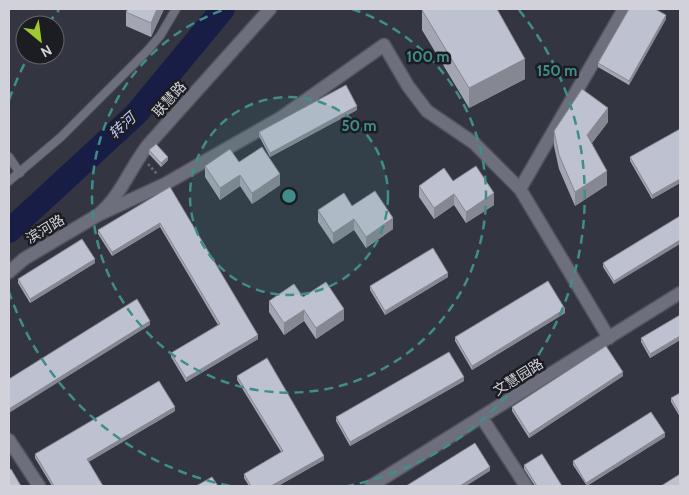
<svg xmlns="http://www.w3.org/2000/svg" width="689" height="495" viewBox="0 0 689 495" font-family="Cabin,'Noto Sans SC',sans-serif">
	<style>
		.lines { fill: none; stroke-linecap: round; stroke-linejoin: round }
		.river { stroke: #181d45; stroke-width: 24 }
		.lane-casing { stroke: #52535c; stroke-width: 10 }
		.street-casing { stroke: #52535c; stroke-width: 15 }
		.secondary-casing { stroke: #52535c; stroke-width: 15 }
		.path { stroke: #696b74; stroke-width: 2.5; stroke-dasharray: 2.5 2.5; stroke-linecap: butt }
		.lane { stroke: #6d707c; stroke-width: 8 }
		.street { stroke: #6d707c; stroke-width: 12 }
		.secondary { stroke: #6d707c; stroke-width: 12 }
		.wall { fill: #a3a6b2 }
		.shaded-wall { fill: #858791 }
		.building { fill: #bec1cf; stroke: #858791 }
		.ring { fill: none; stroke: #408d89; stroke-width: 2.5; stroke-dasharray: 9 6 }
		.labels { text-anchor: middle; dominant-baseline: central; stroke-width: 5; stroke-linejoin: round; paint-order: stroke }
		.street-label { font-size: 14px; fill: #d1d2d9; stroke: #1c1d22 }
		.water-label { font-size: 15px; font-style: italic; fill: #bcc7f3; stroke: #1c1d22 }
		.centre { fill: #408d89; stroke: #1c1d22; stroke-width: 2.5 }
		.ring-label { font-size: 15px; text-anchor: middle; font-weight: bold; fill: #408d89; stroke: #1c1d22; stroke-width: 5; stroke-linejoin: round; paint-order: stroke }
	</style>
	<rect width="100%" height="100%" fill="#333640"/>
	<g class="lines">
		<path class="river" d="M9,231L136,114L223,9"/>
		<defs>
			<path id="lane" d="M9,157L20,173
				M9,181L61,137L148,50L160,36L176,9"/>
			<path id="street" d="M9,272L24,259L98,215C121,196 130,168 148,145L270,9
				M482,418L526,486
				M9,440L39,486"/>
			<path id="secondary" d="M98,215L165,184L282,117L384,45L408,86L427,111L474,143L520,189
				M609,338L520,189L624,9
				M371,486L680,293"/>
		</defs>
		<use href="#lane" class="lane-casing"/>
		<use href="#street" class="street-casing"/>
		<use href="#secondary" class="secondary-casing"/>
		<path class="path" d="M148,164L158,175"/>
		<use href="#lane" class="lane"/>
		<use href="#street" class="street"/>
		<use href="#secondary" class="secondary"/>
	</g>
	<path class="wall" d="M128,9H164L151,37L126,26V12Z
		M422,10L525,79L469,108L422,30Z
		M666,19L629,85L598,67V63Z
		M357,110L270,157L259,136V132Z
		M608,122L592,143L607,185L575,206L559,169L554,146V131Z
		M680,129V183L652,199L630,161V157Z
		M149,150L168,160L161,167L149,154Z
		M239,162L280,185L252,204L240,186L220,200L205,177V166Z
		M453,181L494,205L466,223L454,205L434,219L419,197V186Z
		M170,187L258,339L186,382L171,357V353L218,325L160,227L112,256L98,234V230Z
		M352,206L393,229L366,248L354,230L333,244L318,222V210Z
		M680,216L614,284L603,267V263Z
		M95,263L30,303L18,283V279Z
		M448,277L385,315L370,290V286Z
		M303,297L344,320L316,339L304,321L284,335L269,312V301Z
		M565,313L472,370L455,341V337Z
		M680,315V340L650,358L641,342V338Z
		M237,376L324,460L278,486H249L244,478V474L281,452L237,380Z
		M623,376L529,438L512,411V407Z
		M464,381L350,446L336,421V417Z
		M680,393V417L671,402V398Z
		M175,411L88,462L103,486H52L35,458V454Z
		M665,437L587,486L573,465V461Z
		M524,465L562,486H535L524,469Z"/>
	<path class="shaded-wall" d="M157,9H164L151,37V23Z
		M666,15V19L629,85V81Z
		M525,59V79L469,108V88Z
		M357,106V110L270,157V153Z
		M608,108V122L587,149V135Z
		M168,157V160L161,167V163Z
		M607,171V185L575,206V192Z
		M280,174V185L252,204V193Z
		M240,175V186L220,200V188Z
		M680,179V183L652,199V195Z
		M494,193V205L466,223V212Z
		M454,194V205L434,219V208Z
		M393,218V229L366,248V237Z
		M354,219V230L333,244V233Z
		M160,223V227L112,256V252Z
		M680,240V244L614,284V281Z
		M95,259V263L30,303V299Z
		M448,273V277L385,315V311Z
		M344,309V320L316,339V328Z
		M565,309V313L472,370V366Z
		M304,310V321L284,335V323Z
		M150,321V325L9,413V409Z
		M258,335V339L186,382V378Z
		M680,336V340L650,358V354Z
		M623,372V376L529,438V434Z
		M464,377V381L350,446V442Z
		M175,407V411L87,463V459Z
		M665,433V437L586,486V483Z
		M324,456V460L278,486H271Z
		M490,467V471L466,486H460Z"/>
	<path class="building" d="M128,9H157L151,23L126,12Z
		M424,9H497L525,59L469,88L422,10Z
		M629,9H655L666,15L629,81L598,63Z
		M346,85L357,106L270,153L259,132Z
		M582,89L608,108L587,135L607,171L575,192L559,155L554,131Z
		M680,129V179L652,195L630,157Z
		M156,144L168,157L161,163L149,150Z
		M262,147L280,174L252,193L240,175L220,188L205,166L230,149L239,162Z
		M476,166L494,193L466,212L454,194L434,208L419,186L444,168L453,181Z
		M170,187L258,335L186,378L171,353L220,324L160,223L112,252L98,230Z
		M375,191L393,218L366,237L354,219L333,233L318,210L344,193L352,206Z
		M680,216V240L614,281L603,263Z
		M82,239L95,259L30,299L18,279Z
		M433,248L448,273L385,311L370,286Z
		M548,281L565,309L472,366L455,337Z
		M326,282L344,309L316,328L304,310L284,323L269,301L294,284L303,297Z
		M137,299L150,321L9,409V379Z
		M680,315V336L650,354L641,338Z
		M606,346L623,372L529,434L512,407Z
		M449,352L464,377L350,442L336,417Z
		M267,358L324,456L271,486H251L244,474L283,451L237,376Z
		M159,381L175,407L87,459L103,486H54L35,454Z
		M680,393V414L671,398Z
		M651,412L665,433L586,483L573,461Z
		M475,443L490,467L460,486H406Z
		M542,454L562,486H537L524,465Z
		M11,469L21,486H9V470Z
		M680,474V486H661Z
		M212,477L218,486H196Z"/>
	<circle cx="289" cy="196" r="99" fill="#408d89" fill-opacity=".12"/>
	<g class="ring">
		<circle cx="289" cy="196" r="99"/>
		<path d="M352 9A197 197 0 1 1 226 9"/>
		<path d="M230 486A296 296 0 0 1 9 292M9 100A296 296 0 0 1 28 57M48 24A296 296 0 0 1 59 10M519 10A296 296 0 0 1 348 486"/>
	</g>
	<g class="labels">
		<g class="street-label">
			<text transform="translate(169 99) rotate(-48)">联慧路</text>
			<text transform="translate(45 229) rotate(-31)">滨河路</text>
			<text transform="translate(518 377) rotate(-32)">文慧园路</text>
		</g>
		<g class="water-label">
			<text transform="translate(122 126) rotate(-43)">转河</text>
		</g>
	</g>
	<circle cx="289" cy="196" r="8" class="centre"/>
	<g class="ring-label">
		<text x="428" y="62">100 m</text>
		<text x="557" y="76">150 m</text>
		<text x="359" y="131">50 m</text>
	</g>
	<rect width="689" height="495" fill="none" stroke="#d1d2d9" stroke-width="20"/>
	<g transform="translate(40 40) rotate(151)"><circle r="24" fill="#1c1d22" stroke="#64656b"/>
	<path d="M0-4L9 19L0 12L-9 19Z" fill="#9eca2f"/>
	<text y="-8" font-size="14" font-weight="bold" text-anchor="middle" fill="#d1d2d9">N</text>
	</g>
</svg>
